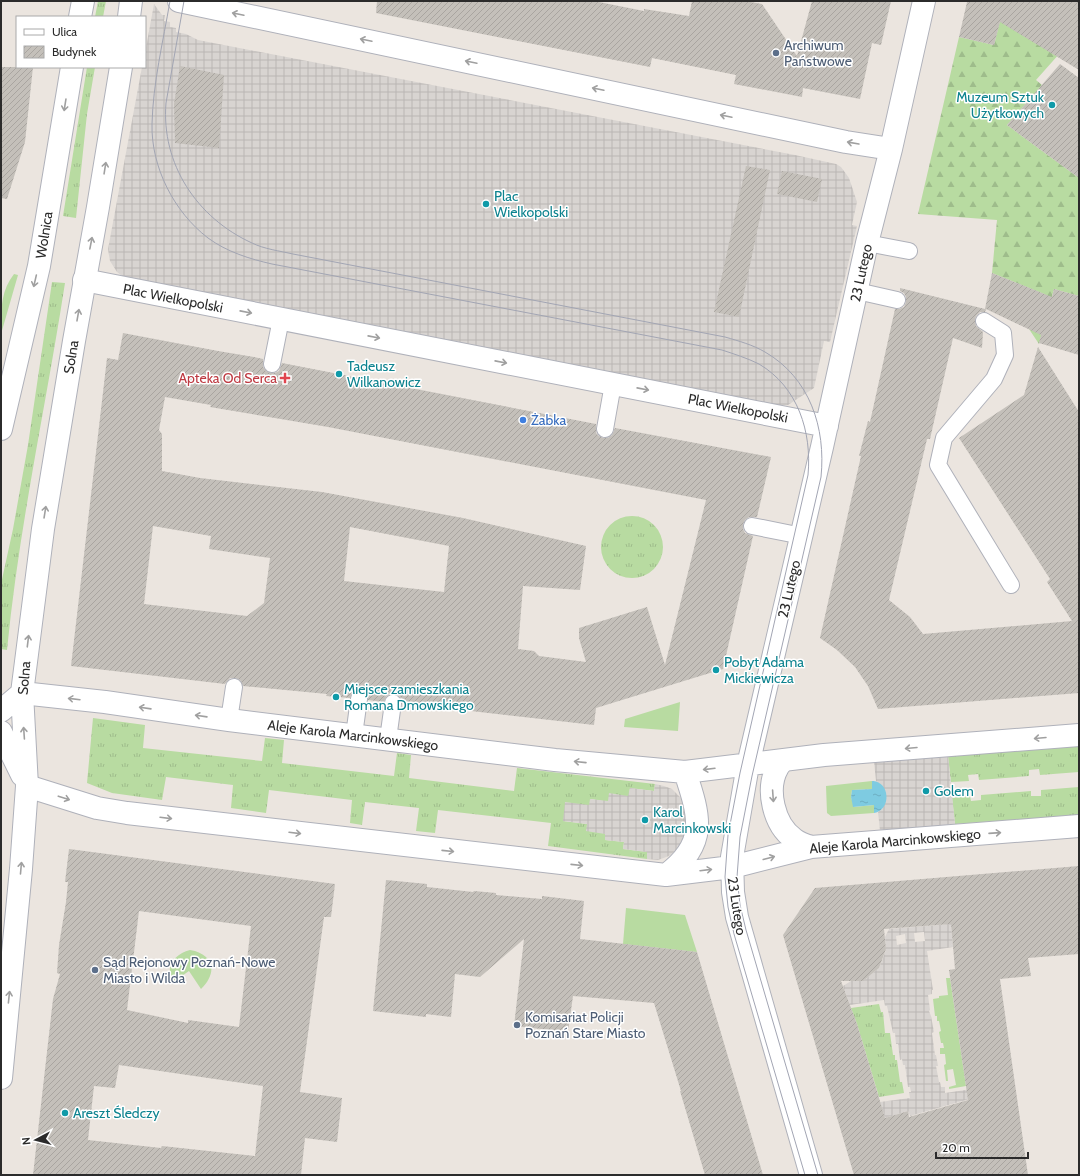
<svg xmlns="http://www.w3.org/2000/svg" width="1080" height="1176" viewBox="0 0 1080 1176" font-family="Cabin,sans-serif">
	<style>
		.grass { fill: url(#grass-tufts) }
		.forest { fill: url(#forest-firs) }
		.garden { fill: #b8dba1 }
		.plaza { fill: url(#plaza-grid); fill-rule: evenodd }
		.water { fill: url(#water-ripples) }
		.building { fill: url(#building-hatch); fill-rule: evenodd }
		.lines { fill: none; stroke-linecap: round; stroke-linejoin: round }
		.service-casing { stroke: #afb1ba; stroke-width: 18 }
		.minor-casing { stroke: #afb1ba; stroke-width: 24 }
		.tertiary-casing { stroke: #afb1ba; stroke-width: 24 }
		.service { stroke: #fff; stroke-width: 16 }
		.minor { stroke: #fff; stroke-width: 22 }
		.tertiary { stroke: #fff; stroke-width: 22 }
		.tram { stroke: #a2a5b3; stroke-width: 1 }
		.oneway { stroke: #a0a0a0 }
		.service-dot { fill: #5c6f8a; stroke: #fff; stroke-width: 1.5 }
		.culture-dot { fill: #0f9aa8; stroke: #fff; stroke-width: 1.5 }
		.health-dot { fill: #e0444e; stroke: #fff; stroke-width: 1.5 }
		.shop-dot { fill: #3f7fe0; stroke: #fff; stroke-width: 1.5 }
		.labels { text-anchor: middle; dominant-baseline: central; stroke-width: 3; stroke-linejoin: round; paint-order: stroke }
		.service-label { font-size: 14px; fill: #4e5e75; stroke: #fff; text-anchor: start }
		.culture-label { font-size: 14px; fill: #0d838f; stroke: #fff; text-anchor: start }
		.street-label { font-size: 14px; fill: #2b2b2b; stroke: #fff }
		.health-label { font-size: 14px; fill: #be3a42; stroke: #fff; text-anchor: end }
		.shop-label { font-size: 14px; fill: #366cbe; stroke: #fff; text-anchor: start }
	</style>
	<defs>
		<pattern id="grass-tufts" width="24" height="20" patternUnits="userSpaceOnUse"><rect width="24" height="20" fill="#b8dba1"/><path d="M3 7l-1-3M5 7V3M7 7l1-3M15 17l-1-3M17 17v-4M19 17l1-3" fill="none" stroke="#9ebc8b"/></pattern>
		<pattern id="forest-firs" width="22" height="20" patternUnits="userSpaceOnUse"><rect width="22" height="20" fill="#b8dba1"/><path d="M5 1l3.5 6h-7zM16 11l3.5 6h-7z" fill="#9ebc8b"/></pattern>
		<pattern id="plaza-grid" width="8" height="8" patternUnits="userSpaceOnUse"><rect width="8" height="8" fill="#d8d4d1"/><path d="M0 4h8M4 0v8" fill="none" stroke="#bab6b4"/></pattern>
		<pattern id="water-ripples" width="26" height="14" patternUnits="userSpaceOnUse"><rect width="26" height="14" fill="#7ecbe1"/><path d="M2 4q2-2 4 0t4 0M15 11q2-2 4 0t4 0" fill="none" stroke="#6daec1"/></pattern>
		<pattern id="building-hatch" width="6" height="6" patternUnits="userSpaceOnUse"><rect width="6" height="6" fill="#c4c0ba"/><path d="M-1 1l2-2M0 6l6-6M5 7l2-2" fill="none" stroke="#a9a5a0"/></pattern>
	</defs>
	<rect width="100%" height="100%" fill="#ebe5df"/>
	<path class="grass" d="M98,1H106L103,17H95Z
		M87,67H95L87,114L76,218L63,216Z
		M52,282L65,283C46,406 19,526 7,650L1,649V584L13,529L28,445Z
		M601 547a31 31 0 1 1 62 0a31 31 0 1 1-62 0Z
		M93,718L145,725L143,748L262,761L265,738L284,740L282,763L394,776L397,753L411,755L409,778L514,791L517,768L655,784L654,791L630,788L629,796L608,802L591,799L590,805L563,821L587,824L605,834V840L624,842L623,849L647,852V859L548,846L551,823L438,810L435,833L416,831L419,808L365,802L362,825L350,823L352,800L269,790L266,813L231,808L233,785L166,777L162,800L112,793L87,783Z
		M1079,745V772L1040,775L1039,769L1029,770V776L979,780L978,774L968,775L969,781L951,782L948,756Z
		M1079,787V815L955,824L952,798L970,796L971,801L981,800V795L1031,791V796H1041V790Z
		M879,1004L881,1012H883L885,1033H890L893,1055H895V1060H897L900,1082H902L904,1093L879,1097L857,1024L851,1008Z"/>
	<path class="forest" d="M1005,1H1032L1014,30L1060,53L1036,80L1042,85L1007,125L1079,178V296L1054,289L1039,344L1029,329L1044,294L992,273L997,220L918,214L959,37L994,45Z"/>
	<path class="garden" d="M14,274L18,275L1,334C1,312 0,292 14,274Z
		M680,702L678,731L624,727L625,719Z
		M872,781V789L852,790L851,797L854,807L874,805V813L831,816L827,813L826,786Z
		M626,908L685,915L697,952L623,944Z
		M190,950C214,954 218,973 201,989L189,971L173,982C164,966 175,954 190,950Z
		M946,978H950L966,1086L949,1089V1087L956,1085L953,1069L947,1070L948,1081H946L944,1065L946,1064L945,1054H940V1048H944L943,1043H941L939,1032L941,1031L939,1021H937V1016H935L933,999L939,998V996L948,995Z"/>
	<path class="plaza" d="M154,4L162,15H165L164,21L170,22V27L176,28V32L186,34L198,40L795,155L836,164L841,167L849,178L857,202L852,225L857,226L830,342L824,341L814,388L788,405H775L126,279L117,272L110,261L108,249L142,67H145V53Z
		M948,756L955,824L880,831L878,812L883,808L880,784L876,781L874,762Z
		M655,784L664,786L672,789L681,798L688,811V829L681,846L669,856L658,860L647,859V852L623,849L624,842L605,840V834L586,831L587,824L563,821L565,802L589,805L590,799L608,801L609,793L628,796L630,788L654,791Z
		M951,924L953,947L927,951L933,990H932V994L928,995L930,1010L929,1011L931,1016L934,1032L932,1033L935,1055H936L938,1066H936L939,1082H940L941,1087H945V1093L972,1089L973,1098L910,1116L908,1111L885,1118L880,1102L910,1098L909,1092H911L910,1087H908L905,1065H903L902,1059L900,1060L898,1044H896L895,1033H893L887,1006H885L884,1000L850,1005L843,986L851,981L864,980L879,968L886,950L885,937L889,929ZM924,932L925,941L915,942L914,933ZM905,934L906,943L897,945L896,936Z"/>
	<path class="water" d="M872,781C890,781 892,810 874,813V805L853,807L851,797L852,790L872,789Z"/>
	<path class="building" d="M377,1H594L644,11V9L689,16L692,1H745L762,4L797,56L812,1H891L881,45L872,43L860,99L803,88L802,97L734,84L736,75L652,58L650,67L376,13Z
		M965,1H1079V70L1000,22L994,45L959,37L967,2Z
		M1060,64L1079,78V178L1007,125Z
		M180,66L224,75L219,148L175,143L174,104Z
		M1,67H33L25,142L7,199L1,198Z
		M746,166L770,170L739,317L714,312Z
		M782,171L822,179L817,202L777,194Z
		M992,273L1052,297L1054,289L1079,296V355L1039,343L1041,335L986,309L985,312H980L976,316L975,320L976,326L983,332L982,348L953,338L930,439H927L889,600L910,617L923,634L1072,621L1047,582L1050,579L959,438L1024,395L1038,347L1079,412V693L878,709L868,686L855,667L837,650L820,638L861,456H859L868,421L870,422L895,309H899L904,307L906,302V297L904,293L900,291V288L985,309Z
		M123,333L218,351L254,357L263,359V367L266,371L271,373H275L279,371L282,363L596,424V433L599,436L603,438H608L612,435L615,428L771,457L757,517H749L745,520L743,524V529L745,533L753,536L723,669L596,708L594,725L402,703V699L399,696L394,694H389L386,697L384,702L368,700V696L365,692L360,690H355L352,693L350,698L326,696L327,694L243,686L240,680L235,678H230L225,684L71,666L107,358L118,360ZM165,397L211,405L210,407L328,427L706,500L665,665L647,607L579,628V638L586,662L539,656L534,651L518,649L523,586L580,590L586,546L463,518L322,492L200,478L162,471V434L159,430ZM153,526L211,536L209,549L270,558L264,603L247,616L144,604ZM350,527L449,546L444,592L344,581Z
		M69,849L335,884L331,917H324L300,1092L342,1098L337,1142L305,1138L301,1175H33L53,999L60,974L57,973L59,945L66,902L68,882H65ZM139,911L251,926L239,1027L188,1020V1023L127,1010ZM119,1065L263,1086L255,1156L162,1146L161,1148L88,1140L94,1086L115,1088Z
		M1079,866V954L1028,958L1031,976L1000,979L1028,1175H854L783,935L815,888ZM951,924L955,969L949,970L968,1100L909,1117L908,1111L885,1118L857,1024L841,981H863L879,968L886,949L884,929Z
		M386,880L427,884V887L473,892L474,891L496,893V895L542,899V896L584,901L580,939L697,952L763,1175H705L680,1091H681L654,1003L573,996L568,1032L514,1026L524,939L480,977L455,974L451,1017L426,1014V1017L373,1011Z"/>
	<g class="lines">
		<defs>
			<path id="service" d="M867,243L909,251
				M857,291L897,300
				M984,321L1003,333L1005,355L994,379L944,438L938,465L1011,585
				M272,364L281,319
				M605,429L613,384
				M752,526L802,536
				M229,720L234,687
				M354,735L359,699
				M388,739L393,703"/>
			<path id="minor" d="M179,1L846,142L891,149
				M84,280L827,426
				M22,693L105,702L229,720L555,760L685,772L824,755L1079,735
				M784,760C782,762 779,765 778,767C765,789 774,825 794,839C799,843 805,845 811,847
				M27,786L97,808L127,813L666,875L732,867L811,847L1079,826
				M666,875C708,844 700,817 685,772
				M811,1175L737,917L733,892L732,857L748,765L822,447L867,243L891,149L924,1"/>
			<path id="tertiary" d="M80,17L83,1
				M129,17L131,1
				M1,429L39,266L72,67
				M1,711L22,693
				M1,732L22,775
				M1,1078L21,869L27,786L22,693L43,529L74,341L98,207L121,67"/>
		</defs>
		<use href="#service" class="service-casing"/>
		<use href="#minor" class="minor-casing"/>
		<use href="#tertiary" class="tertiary-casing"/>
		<use href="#service" class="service"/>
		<use href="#minor" class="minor"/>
		<use href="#tertiary" class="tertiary"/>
		<path class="tram" d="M170,1C163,42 153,83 152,124C151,167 174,212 208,238C227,252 250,259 272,264L722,350C734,354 747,358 759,364C798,387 812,432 808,475L740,773L728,835L725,877L728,907L734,934L805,1175
			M184,1L166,103C161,164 197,218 252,243C264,249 280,251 293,254L725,337C739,341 753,345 765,352C810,378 826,428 821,477L752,776L740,837L737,877L740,905L746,930L818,1175"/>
	</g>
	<defs><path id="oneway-shaft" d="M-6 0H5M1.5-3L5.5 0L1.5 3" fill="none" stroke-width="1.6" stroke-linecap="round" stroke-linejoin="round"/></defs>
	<g class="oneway">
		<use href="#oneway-shaft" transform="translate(238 14) rotate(-168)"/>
		<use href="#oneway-shaft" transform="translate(366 40) rotate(-168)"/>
		<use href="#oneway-shaft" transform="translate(471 62) rotate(-168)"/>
		<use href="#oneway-shaft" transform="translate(598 89) rotate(-168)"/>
		<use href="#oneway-shaft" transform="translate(65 105) rotate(99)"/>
		<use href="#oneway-shaft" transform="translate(726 116) rotate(-168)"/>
		<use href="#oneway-shaft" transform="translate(853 143) rotate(-170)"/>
		<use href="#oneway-shaft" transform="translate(105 168) rotate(-81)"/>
		<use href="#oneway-shaft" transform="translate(91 243) rotate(-79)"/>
		<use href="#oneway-shaft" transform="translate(35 281) rotate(103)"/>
		<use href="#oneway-shaft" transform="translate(246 312) rotate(11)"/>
		<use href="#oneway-shaft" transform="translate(78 315) rotate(-80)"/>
		<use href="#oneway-shaft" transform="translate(374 337) rotate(11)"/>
		<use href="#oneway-shaft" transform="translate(501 362) rotate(11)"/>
		<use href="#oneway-shaft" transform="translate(643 389) rotate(11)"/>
		<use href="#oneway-shaft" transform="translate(45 512) rotate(-81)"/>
		<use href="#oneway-shaft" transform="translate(28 641) rotate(-83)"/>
		<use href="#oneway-shaft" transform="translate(74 699) rotate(-173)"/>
		<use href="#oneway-shaft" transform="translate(145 708) rotate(-172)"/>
		<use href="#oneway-shaft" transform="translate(201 716) rotate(-172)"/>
		<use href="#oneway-shaft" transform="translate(24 733) rotate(-94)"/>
		<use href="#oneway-shaft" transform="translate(1040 738) rotate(175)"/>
		<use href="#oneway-shaft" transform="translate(911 748) rotate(175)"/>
		<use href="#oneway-shaft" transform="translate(580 762) rotate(-174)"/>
		<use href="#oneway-shaft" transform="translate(709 769) rotate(173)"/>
		<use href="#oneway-shaft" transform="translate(773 796) rotate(86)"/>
		<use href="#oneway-shaft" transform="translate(64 798) rotate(18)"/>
		<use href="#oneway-shaft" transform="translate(166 818) rotate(7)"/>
		<use href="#oneway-shaft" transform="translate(295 833) rotate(7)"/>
		<use href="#oneway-shaft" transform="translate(995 833) rotate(-4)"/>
		<use href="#oneway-shaft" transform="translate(448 851) rotate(6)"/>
		<use href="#oneway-shaft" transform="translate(769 858) rotate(-15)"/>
		<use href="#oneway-shaft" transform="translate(577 865) rotate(6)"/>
		<use href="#oneway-shaft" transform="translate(21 868) rotate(-85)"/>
		<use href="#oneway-shaft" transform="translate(706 870) rotate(-7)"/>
		<use href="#oneway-shaft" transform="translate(9 997) rotate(-84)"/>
	</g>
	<g class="service-dot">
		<circle cx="776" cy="53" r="4"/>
		<circle cx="95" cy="970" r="4"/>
		<circle cx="517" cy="1025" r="4"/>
	</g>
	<g class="culture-dot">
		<circle cx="1052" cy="105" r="4"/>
		<circle cx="486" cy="204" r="4"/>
		<circle cx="339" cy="374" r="4"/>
		<circle cx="716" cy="670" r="4"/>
		<circle cx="336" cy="697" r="4"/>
		<circle cx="926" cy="791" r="4"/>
		<circle cx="645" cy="820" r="4"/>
		<circle cx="65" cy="1113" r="4"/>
	</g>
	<path class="health-dot" d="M283 372h4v4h4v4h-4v4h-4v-4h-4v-4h4z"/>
	<circle class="shop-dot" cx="523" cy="420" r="4"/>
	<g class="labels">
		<g class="service-label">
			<text x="784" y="45">Archiwum<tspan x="784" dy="16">Państwowe</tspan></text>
			<text x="103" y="962">Sąd Rejonowy Poznań-Nowe<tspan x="103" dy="16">Miasto i Wilda</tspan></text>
			<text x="525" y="1017">Komisariat Policji<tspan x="525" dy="16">Poznań Stare Miasto</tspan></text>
		</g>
		<g class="culture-label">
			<text x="1044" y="97" text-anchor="end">Muzeum Sztuk<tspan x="1044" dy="16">Użytkowych</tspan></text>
			<text x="494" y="196">Plac<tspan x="494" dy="16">Wielkopolski</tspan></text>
			<text x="347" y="366">Tadeusz<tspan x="347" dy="16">Wilkanowicz</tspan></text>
			<text x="724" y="662">Pobyt Adama<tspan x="724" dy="16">Mickiewicza</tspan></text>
			<text x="344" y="689">Miejsce zamieszkania<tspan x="344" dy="16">Romana Dmowskiego</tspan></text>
			<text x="934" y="791">Golem</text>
			<text x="653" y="812">Karol<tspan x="653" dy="16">Marcinkowski</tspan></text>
			<text x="73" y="1113">Areszt Śledczy</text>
		</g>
		<g class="street-label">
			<text transform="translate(44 235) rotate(-81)">Wolnica</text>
			<text transform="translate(861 273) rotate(-78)">23 Lutego</text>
			<text transform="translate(173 298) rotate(11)">Plac Wielkopolski</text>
			<text transform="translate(71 357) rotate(-81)">Solna</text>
			<text transform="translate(738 408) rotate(11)">Plac Wielkopolski</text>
			<text transform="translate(789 589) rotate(-77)">23 Lutego</text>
			<text transform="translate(24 678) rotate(-85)">Solna</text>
			<text transform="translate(353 735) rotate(7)">Aleje Karola Marcinkowskiego</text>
			<text transform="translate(895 841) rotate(-5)">Aleje Karola Marcinkowskiego</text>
			<text transform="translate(737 906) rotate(81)">23 Lutego</text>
		</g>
		<g class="health-label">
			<text x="277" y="378">Apteka Od Serca</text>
		</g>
		<g class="shop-label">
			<text x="531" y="420">Żabka</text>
		</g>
	</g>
	<rect width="1080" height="1176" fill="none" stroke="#2b2b2b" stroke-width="4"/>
	<rect x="16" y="16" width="130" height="52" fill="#ffffff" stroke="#aaaaaa"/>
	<rect x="24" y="29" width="20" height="6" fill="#ffffff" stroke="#aaaaaa"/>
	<text x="52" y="36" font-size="12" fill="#2b2b2b">Ulica</text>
	<rect x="24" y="46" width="20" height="12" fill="url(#building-hatch)" stroke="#aaaaaa"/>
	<text x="52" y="56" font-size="12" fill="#2b2b2b">Budynek</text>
	<g transform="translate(36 1140) rotate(263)" stroke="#ffffff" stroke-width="3" paint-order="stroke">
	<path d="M0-3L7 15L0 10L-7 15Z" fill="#2b2b2b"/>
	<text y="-6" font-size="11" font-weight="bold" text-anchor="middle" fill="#2b2b2b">N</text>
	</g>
	<path d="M936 1152v6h92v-6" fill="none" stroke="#2b2b2b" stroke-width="2"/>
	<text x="942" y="1152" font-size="12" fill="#2b2b2b" stroke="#ffffff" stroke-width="3" paint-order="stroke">20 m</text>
</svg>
